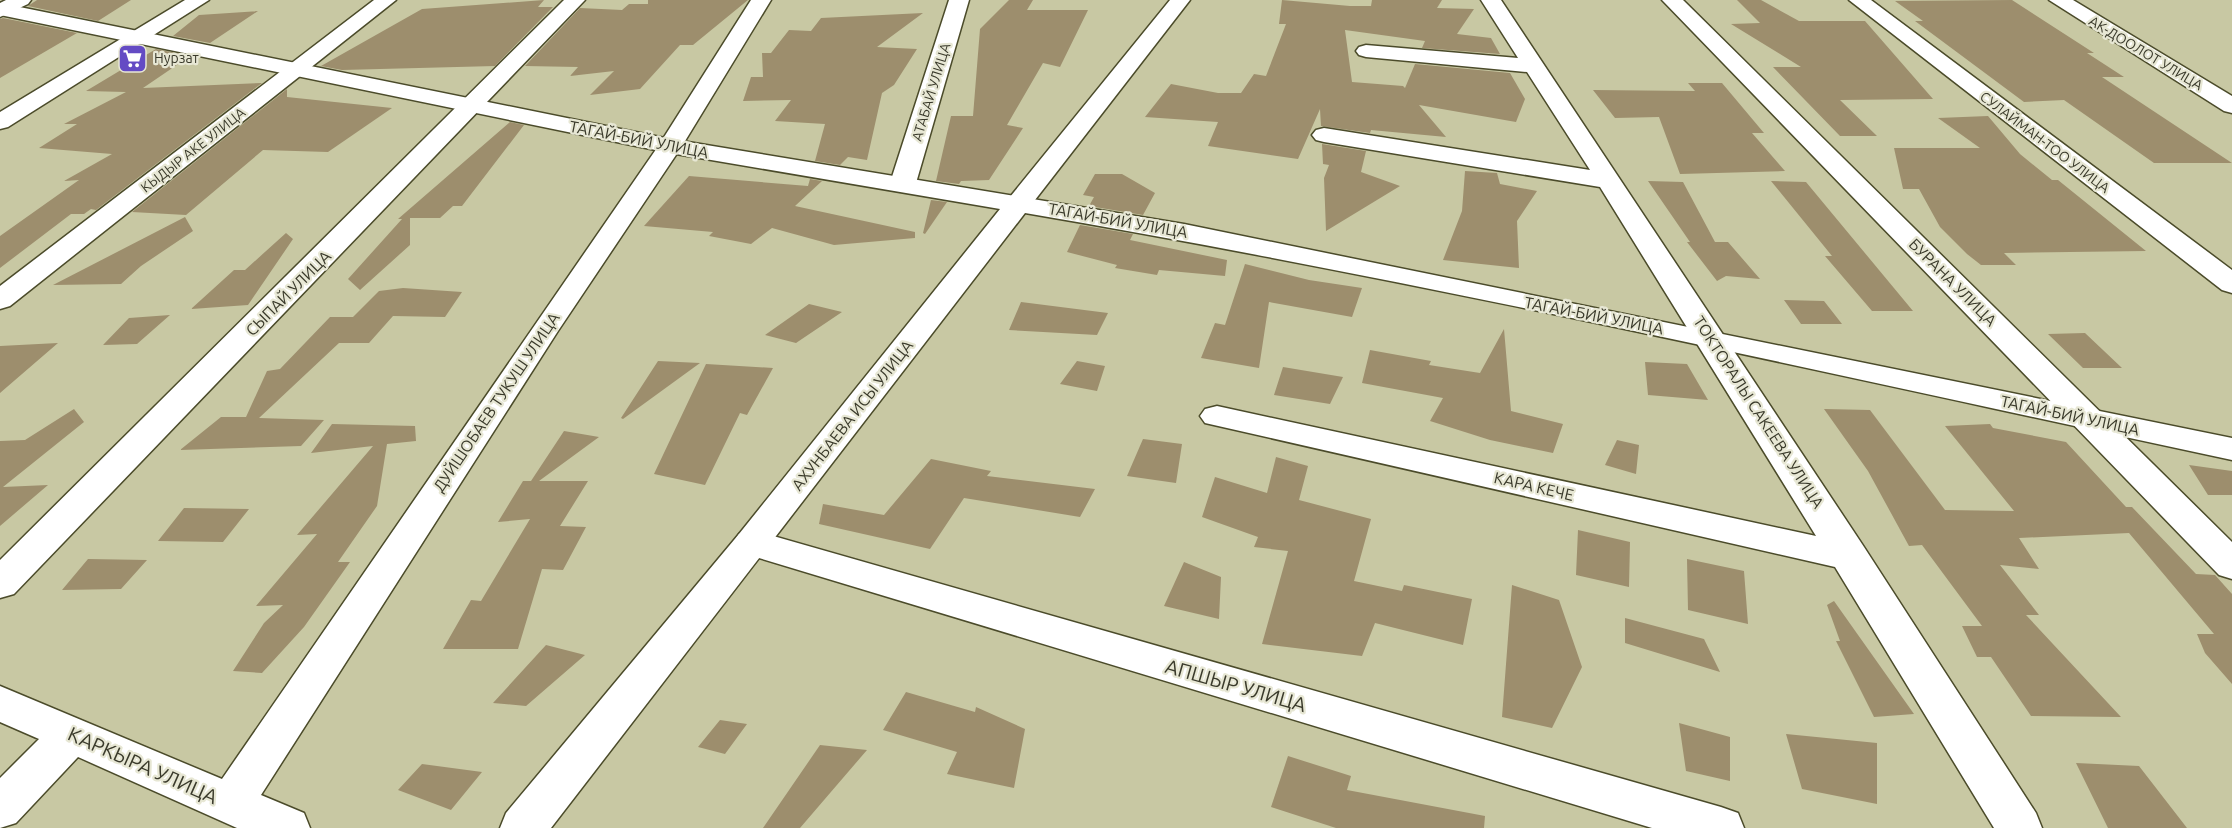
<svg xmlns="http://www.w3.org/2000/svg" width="2232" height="828" viewBox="0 0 2232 828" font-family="Ubuntu,sans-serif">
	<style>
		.building { fill: #9d8e6d }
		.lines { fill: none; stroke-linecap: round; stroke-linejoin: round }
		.minor-casing { stroke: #4b4b2a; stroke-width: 3 }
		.tertiary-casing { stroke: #4b4b2a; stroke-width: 3 }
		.minor { fill: #fff; fill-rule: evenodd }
		.tertiary { fill: #fff; fill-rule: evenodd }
		.labels { text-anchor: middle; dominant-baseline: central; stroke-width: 4.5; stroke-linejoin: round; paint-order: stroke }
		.far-street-label { font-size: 14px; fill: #3a3a2b; stroke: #e7e7d4 }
		.far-poi-label { font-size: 14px; fill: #3a3a2b; stroke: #e7e7d4; text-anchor: start }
		.street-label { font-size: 16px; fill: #3a3a2b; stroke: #e7e7d4 }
		.near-street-label { font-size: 20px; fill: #3a3a2b; stroke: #e7e7d4 }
	</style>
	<rect width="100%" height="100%" fill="#c8c8a3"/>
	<path class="building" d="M37,0H131L98,21L28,6Z
		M544,0L538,7H553L495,66L342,70L321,66L422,9Z
		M648,0H748L693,45H680L640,89L590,95L614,71L570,76L578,67L525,66L580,8L622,10L629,4H648Z
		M1009,0H1033L1027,10H1088L1060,67L1043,63L1007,125L1023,128L989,180L961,181L959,184L936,181L951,116H973L980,29Z
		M1282,0L1350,6H1371L1372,0H1442L1437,8L1474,9L1457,34L1491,38L1500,54L1422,48L1425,41L1345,30L1352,82L1403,86L1405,88L1415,64L1510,73L1525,99L1516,122L1419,105L1446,137L1371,130L1370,133L1321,126L1320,109L1298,159L1208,146L1218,122L1145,117L1171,84L1218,93H1241L1254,74L1266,76L1286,24H1279Z
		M1737,0H1761L1799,21H1865L1933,99L1840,100L1877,136H1840L1773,67H1801L1731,24L1760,23Z
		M2012,0L2094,53H2087L2124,77H2102L2232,163H2154L2064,100L2024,102L1915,21H1923L1895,1Z
		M258,11L210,43L173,36L199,15Z
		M923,13L877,47L917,49L894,85L882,93L867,160L848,157L840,165L815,161L825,124L775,121L791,100L743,101L751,77H763L762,53H771L789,30L811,31L821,18Z
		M3,18L77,33L0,78V19Z
		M156,49L190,56L143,88L262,83L96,210L91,209L84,214H71L0,268V236L79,180L64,181L112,154L39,148L77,124H64L126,92L86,91Z
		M1688,83H1722L1764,133H1752L1785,171L1680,174L1659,117L1615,118L1593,90L1695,91Z
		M287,89V97L392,108L328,152L263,150L186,215L132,212Z
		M1988,116L2020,154L2052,180H2058L2146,251L2004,253L2016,265H1981L1967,254L1940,227L1919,189H1903L1894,148H1980L1938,118Z
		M510,122L524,125L462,206H453L440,218H410V245L360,290L348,279L402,219H398Z
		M1322,144L1366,151L1361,172L1400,186L1326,231L1324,178L1329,165L1323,164Z
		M1465,171L1497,173L1500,184L1537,191L1517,221L1519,268L1443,260L1462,211Z
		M1095,174H1122L1155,193L1143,215L1089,206L1094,197L1083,195Z
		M689,176L808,186L810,179L822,181L795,206L915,232V238L834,245L772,228L751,244L709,236L713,232L644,226Z
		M1648,181L1683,182L1715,242H1728L1760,279L1726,276L1717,281L1687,242H1690Z
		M1771,181L1806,182L1913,311H1872L1825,256H1832Z
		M931,200L947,202L925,234L923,233Z
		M185,217L193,231L141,266L121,284L53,285Z
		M1080,225L1133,234L1130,240L1227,260L1225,276L1159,270L1157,275L1115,268L1117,265L1067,252Z
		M286,233L293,239L248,305L191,309L234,270H245Z
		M1245,264L1309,280L1362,288L1352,317L1269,302L1259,368L1201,358L1215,323L1225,325Z
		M403,288L462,292L445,317L393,316L369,343H339L259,418L324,420L301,446L180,450L221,417H246L267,371L280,369L330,317H353L379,291Z
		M1784,300L1824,301L1842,324H1801Z
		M1021,302L1108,313L1097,335L1009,330Z
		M809,304L842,312L796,343L765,335Z
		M170,315L137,344L103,345L129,318Z
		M1504,329L1511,411L1563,424L1553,453L1490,440L1430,421L1443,398L1362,383L1370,350L1431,361L1429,365L1480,373Z
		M2085,333L2122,368H2083L2048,334Z
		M58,343L0,393V346Z
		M658,361L700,363L623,419L621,418Z
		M1077,361L1105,366L1097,391L1060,384Z
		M1645,362L1687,364L1708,400L1648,395Z
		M706,364L773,368L747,415L740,413L705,485L654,474Z
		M1283,367L1343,377L1330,404L1274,395Z
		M74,409L84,422L3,487L48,485L0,526V441L25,440Z
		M1824,409L1870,410L1945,510L2014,511L1945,426L1990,424L1993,428L2066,442L2126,507H2132L2196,574L2215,575L2232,594V684L2205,653L2197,634H2214L2129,533L2019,538L2039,569L2000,565L2039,615H2026L2121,717L2031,716L1991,657H1977L1962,626H1982L1922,545L1909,546L1868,471Z
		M332,424L415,426L416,441L387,444L377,506L338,562H350L304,627L262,673L233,671L264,623L283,605L256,606L317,534L297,535L373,446L311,453Z
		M564,431L599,437L539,481H588L560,526L586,527L563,570L542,569L518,649H443L471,600L481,601L530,519L498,522L523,481H531Z
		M1143,439L1182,444L1176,483L1127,476Z
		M1617,440L1639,445L1636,474L1605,465Z
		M1276,457L1308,466L1299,500L1371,519L1354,581L1402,591L1404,585L1472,599L1463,645L1375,623L1362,656L1262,644L1288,551L1254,547L1258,537L1202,517L1215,477L1267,493Z
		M931,459L991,471L987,476L1095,489L1080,517L964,498L930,549L819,524L823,504L884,515Z
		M2189,465L2232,471V495H2208Z
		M184,508L249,509L223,542L158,541Z
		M1578,530L1630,542L1629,587L1576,575Z
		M88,559L147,560L121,589L62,590Z
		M1687,559L1744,571L1748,624L1688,610Z
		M1184,562L1221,577L1219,619L1164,606Z
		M1512,585L1559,600L1582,667L1552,728L1502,717Z
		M1834,601L1914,714L1874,717L1836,641H1840L1827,605Z
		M1625,618L1704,639L1720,672L1625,643Z
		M546,645L585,655L526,706L493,703Z
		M906,692L975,712L976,707L1025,729L1014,788L947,774L957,752L883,730Z
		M720,720L747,724L725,754L698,747Z
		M1679,723L1730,737V781L1686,771Z
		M1786,734L1877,743V804L1802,789Z
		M820,745L867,750L800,828H763Z
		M1288,756L1351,776L1347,790L1485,816L1484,828H1336L1271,807Z
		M2076,763L2139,766L2187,828H2108Z
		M422,764L482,772L451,810L398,790Z"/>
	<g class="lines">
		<defs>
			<path id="minor" d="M6,0H31L28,4L0,17V3Z
				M185,0H209L8,127L0,129V112Z
				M374,0H396L10,306L0,309V286Z
				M564,0H585L14,594L0,598V560Z
				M751,0H771L682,146L558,331L261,795L304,813L310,828H237L78,757L16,823L0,828V778L39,739L0,722V686L222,779L659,145Z
				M949,0H969L916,183L912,188L903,191L894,188L890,183Z
				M1170,0H1190L1028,209L1019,211L1010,209L1006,203L1010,197Z
				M1481,0H1501L1864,547L2036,813L2042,828H1994L1835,567L1205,423L1200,416L1205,409L1217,406L1816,536L1600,187L1324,142L1316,140L1312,135L1316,130L1324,128L1590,170L1527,72L1366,57L1359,55L1356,51L1359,47L1366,45L1518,58Z
				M1662,0H1683L2232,542V579L2219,575Z
				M1849,0H1871L2232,270V293L2222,290Z
				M2049,0H2073L2232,96V113L2224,111Z
				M752,530L1721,807L1738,813L1744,828H1652L739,552L733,543L739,534Z"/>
			<path id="tertiary" d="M0,3L670,139L1184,224L2232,438V460C1831,374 1430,282 1025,213L551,828H500L506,813L739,534L1000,209L670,153L0,15Z"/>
		</defs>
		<use href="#minor" class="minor-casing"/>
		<use href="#tertiary" class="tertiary-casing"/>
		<use href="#minor" class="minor"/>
		<use href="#tertiary" class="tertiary"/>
	</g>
	<defs>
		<symbol id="supermarket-square" viewBox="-11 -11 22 22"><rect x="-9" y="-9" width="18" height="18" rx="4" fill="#644bc4" stroke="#e7e7d4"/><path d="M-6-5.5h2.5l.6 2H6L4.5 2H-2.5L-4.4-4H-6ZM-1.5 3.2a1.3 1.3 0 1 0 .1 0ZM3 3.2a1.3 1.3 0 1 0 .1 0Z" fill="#fff"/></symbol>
	</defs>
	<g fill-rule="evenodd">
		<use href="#supermarket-square" x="116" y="42" width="33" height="33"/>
	</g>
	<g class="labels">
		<g class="far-street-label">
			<text transform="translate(2146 53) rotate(31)">АК-ДООЛОТ УЛИЦА</text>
			<text transform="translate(931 92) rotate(-73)">АТАБАЙ УЛИЦА</text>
			<text transform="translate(2045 142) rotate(37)">СУЛАЙМАН-ТОО УЛИЦА</text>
			<text transform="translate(193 150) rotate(-38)">КЫДЫР АКЕ УЛИЦА</text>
		</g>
		<g class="far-poi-label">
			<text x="154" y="58">Нурзат</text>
		</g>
		<g class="street-label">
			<text transform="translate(639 139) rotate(11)">ТАГАЙ-БИЙ УЛИЦА</text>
			<text transform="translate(1118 220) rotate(10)">ТАГАЙ-БИЙ УЛИЦА</text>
			<text transform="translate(1953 282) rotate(45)">БУРАНА УЛИЦА</text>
			<text transform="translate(288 293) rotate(-45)">СЫПАЙ УЛИЦА</text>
			<text transform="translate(1594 315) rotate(11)">ТАГАЙ-БИЙ УЛИЦА</text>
			<text transform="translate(496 402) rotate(-56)">ДУЙШОБАЕВ ТУКУШ УЛИЦА</text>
			<text transform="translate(1759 412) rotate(57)">ТОКТОРАЛЫ САКЕЕВА УЛИЦА</text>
			<text transform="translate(852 415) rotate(-52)">АХУНБАЕВА ИСЫ УЛИЦА</text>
			<text transform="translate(2070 415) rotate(12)">ТАГАЙ-БИЙ УЛИЦА</text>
			<text transform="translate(1534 486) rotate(13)">КАРА КЕЧЕ</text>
		</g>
		<g class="near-street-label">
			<text transform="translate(1236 685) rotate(16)">АПШЫР УЛИЦА</text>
			<text transform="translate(143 765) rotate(24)">КАРКЫРА УЛИЦА</text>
		</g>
	</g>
</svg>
